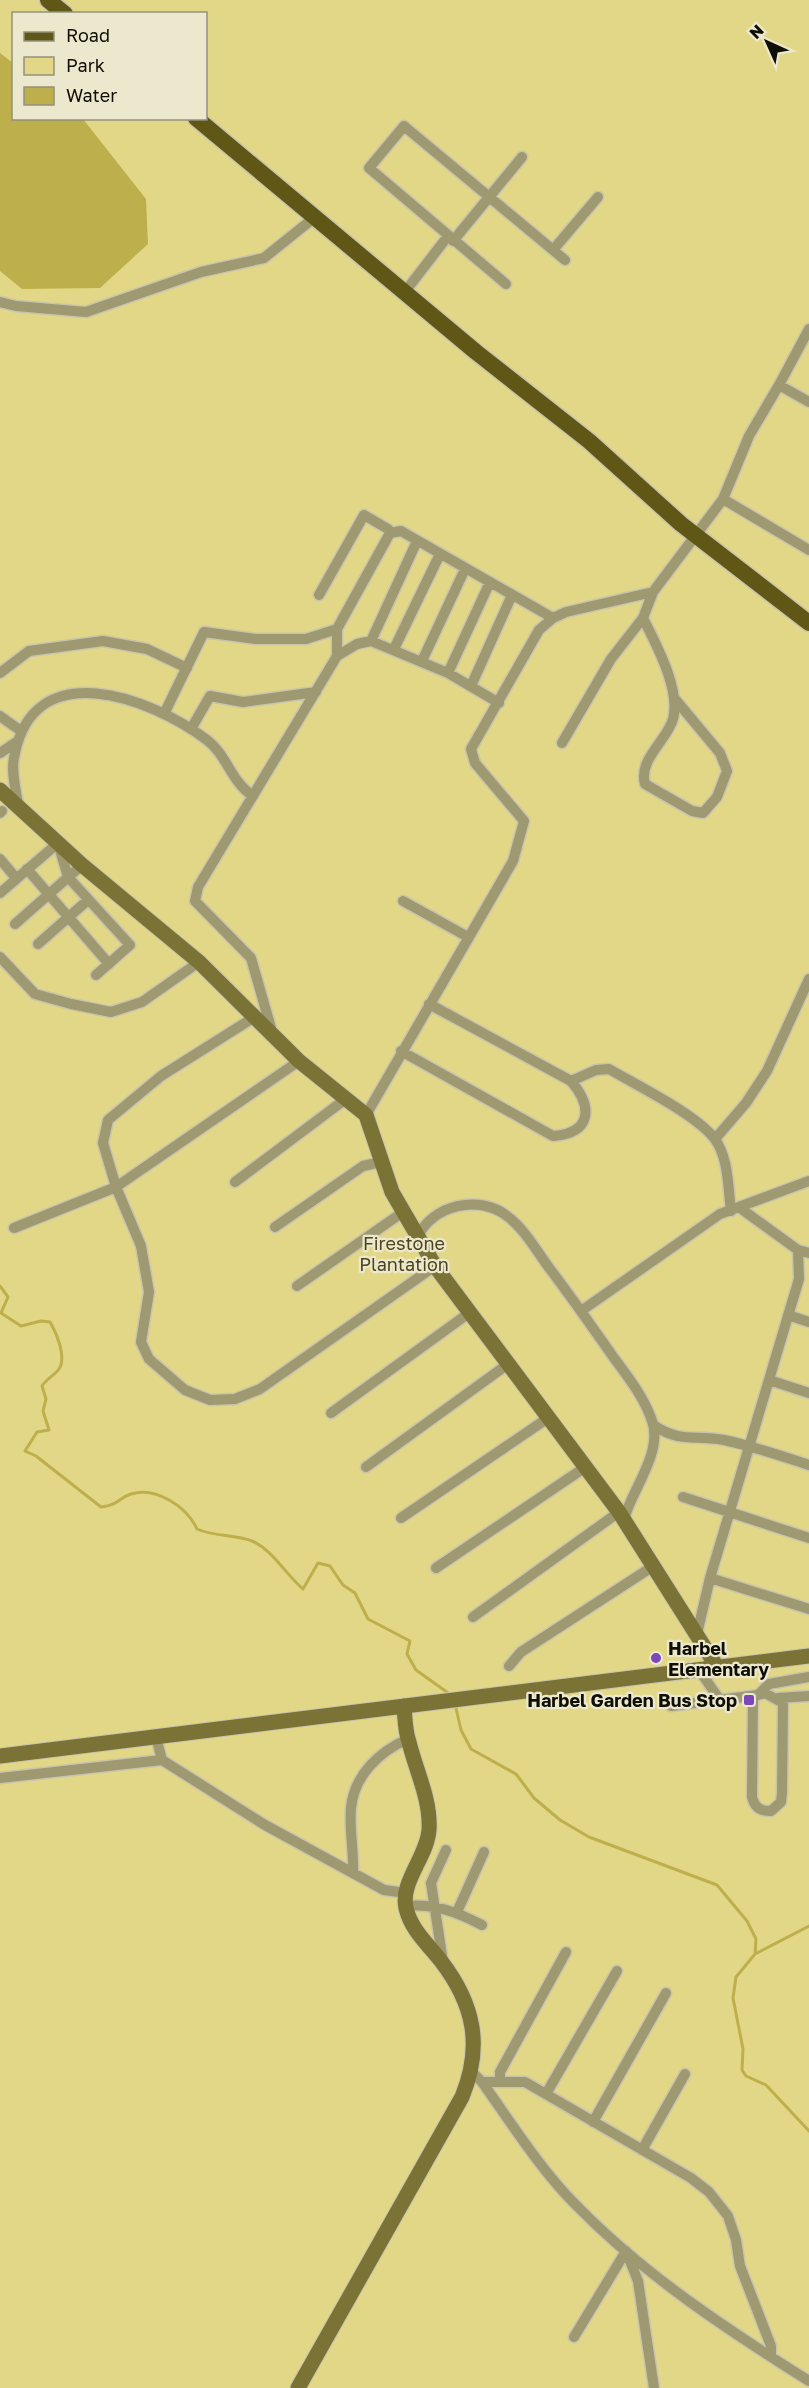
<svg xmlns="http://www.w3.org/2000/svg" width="809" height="2388" viewBox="0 0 809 2388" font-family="'Golos Text',sans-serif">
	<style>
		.green { fill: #e2d787; fill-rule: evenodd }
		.water { fill: #bdaf4b }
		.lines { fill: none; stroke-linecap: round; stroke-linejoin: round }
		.stream { stroke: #bdaf4b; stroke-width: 3 }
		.street-casing { stroke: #c9c5ad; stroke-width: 13 }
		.secondary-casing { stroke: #c9c5ad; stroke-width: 17 }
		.primary-casing { stroke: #c9c5ad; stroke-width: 19 }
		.street { stroke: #9e9971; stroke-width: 10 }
		.secondary { stroke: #7b7235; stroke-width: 15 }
		.primary { stroke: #605717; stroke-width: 16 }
		.poi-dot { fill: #7b45bc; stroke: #ece8cd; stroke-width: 2 }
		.labels { text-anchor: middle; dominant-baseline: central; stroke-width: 4.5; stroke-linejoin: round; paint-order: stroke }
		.park-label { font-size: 18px; fill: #4c451c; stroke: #ece8cd }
		.poi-label { font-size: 18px; font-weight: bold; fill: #100f06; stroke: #ece8cd; text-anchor: start }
	</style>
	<rect width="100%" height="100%" fill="#ece8cd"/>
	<path class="green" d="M0,0H809V2388H0ZM14,14H206V118H14Z"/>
	<path class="water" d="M0,53L13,63L14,118L83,119L146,199L148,244L100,288L22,289L0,271Z"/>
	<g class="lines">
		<path class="stream" d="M0,1286L8,1297L1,1313L21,1326L41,1321L50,1322C56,1332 67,1357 59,1369C55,1375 47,1378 42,1386L46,1399L43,1411L49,1430L37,1432L25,1451L36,1456L101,1507C119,1505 118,1498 131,1494C156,1486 187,1507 197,1529C215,1537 234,1534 252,1541C273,1550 286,1575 303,1589L318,1563L330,1566L343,1585L355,1593L368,1619L410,1641L407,1654L416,1670L451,1695
			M455,1704L461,1730L471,1749L516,1774L534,1798L560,1820L589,1837L717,1885L747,1921L756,1939L755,1954
			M809,1926L755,1954L736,1977L733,1998L743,2049L742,2070L746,2076L766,2085L809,2131"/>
		<defs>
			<path id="street" d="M453,241L522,157
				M553,250L598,197
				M506,284L369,168L404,126L565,260
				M404,293L448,236
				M0,302L16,306L86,312L201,272L264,258L315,217
				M779,385L809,329
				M723,499L809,550
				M319,595L364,515L388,529L390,533
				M643,618C656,644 681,690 673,719C667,741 638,759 645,784L692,811L703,813L717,797L727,771L720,753L675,699
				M371,641L417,541
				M394,649L440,554
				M337,656V629L390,533L401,531L553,618
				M422,661L465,569
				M0,673L29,651L103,641L147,649L187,668
				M448,673L490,582
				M471,686L512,595
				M164,714L204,632L256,639H306L337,629
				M0,716L21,731
				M191,729L210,696L243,702L316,692
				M562,743L611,659L643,618L653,592
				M0,753L18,741
				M18,804C16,790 11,772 14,758C32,653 150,697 207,740C227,755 231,782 253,796
				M0,813L2,811
				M0,859L16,878
				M27,869L109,964
				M0,893L58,843L68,877L130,945L96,975
				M403,901L468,937
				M15,924L82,865
				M38,944L88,900
				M0,957L35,994L71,1004L111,1012L142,1002L199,962
				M256,1016L161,1076L108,1120L103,1143L116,1187L141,1246L149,1292L141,1342L149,1359L185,1390L210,1400L235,1399L260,1389L435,1266
				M273,1035L251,958L195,901L198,887L337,656L357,644L371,641L448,673L499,703
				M401,1051L553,1136C592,1133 593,1107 571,1081L429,1004
				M571,1081L596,1070L609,1069C638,1086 695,1114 714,1138C729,1157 728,1189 731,1211
				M366,1115L513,861L524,821L475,763L471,749L539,630L553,618L566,612L653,592L723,499L749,436L779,385L809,402
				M715,1139L746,1103L767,1071L809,979
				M235,1182L347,1098
				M740,1208L798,1250L809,1253
				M275,1227L363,1166L381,1162
				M14,1228L116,1187L299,1061
				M418,1236C433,1205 479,1194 507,1216C525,1229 537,1252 550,1269C572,1298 593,1328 614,1358C629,1378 646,1400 653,1424C661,1455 632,1490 624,1519
				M297,1286L403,1212
				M581,1311L720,1214L809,1181
				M788,1315L809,1322
				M769,1380L809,1393
				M331,1413L469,1313
				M653,1425C682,1444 695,1434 724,1440C753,1446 781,1456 809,1465
				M366,1467L508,1364
				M683,1497L809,1538
				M401,1518L548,1418
				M436,1568L587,1466
				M710,1578L809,1609
				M473,1617L619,1512
				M697,1634L710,1578L799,1279L798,1250
				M509,1666L521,1652L655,1565
				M699,1670L720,1700
				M753,1696L752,1797C755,1808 760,1811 771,1811L781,1802L782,1793L783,1703L765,1693L758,1695
				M778,1698L809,1696
				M671,1706L758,1695L769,1684L809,1677
				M156,1737L162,1760L265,1825L384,1890L406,1893
				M0,1778L162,1760
				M353,1873C354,1851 349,1829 351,1808C354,1775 380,1751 408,1739
				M406,1906C433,1903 457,1912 482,1925
				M457,1912L484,1852
				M443,1962L431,1883L446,1850
				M472,2072L482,2082H525L691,2178L709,2192L728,2216L736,2240L740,2266L771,2346V2357
				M482,2082C512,2124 540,2169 576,2205C644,2275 728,2330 809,2381
				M500,2082V2072L566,1952
				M546,2094L617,1971
				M593,2122L666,1993
				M642,2150L685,2074
				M626,2251L638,2281L654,2388
				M574,2337L626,2251"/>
			<path id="secondary" d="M0,790L82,865L199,962L299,1061L366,1115L392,1192L435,1266L619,1512L717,1667
				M0,1756L809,1656
				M298,2388L462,2097C483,2046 474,2004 441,1961C428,1944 411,1930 406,1908C400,1882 427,1857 429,1830C431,1800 416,1771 409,1742C405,1731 405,1718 404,1706"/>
			<path id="primary" d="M48,0L65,14
				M196,118L476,352L589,441L681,524L809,623"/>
		</defs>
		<use href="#street" class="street-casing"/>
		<use href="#secondary" class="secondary-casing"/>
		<use href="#primary" class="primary-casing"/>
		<use href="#street" class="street"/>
		<use href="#secondary" class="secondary"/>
		<use href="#primary" class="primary"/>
	</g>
	<g class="poi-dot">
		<circle cx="656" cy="1658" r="6"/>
		<rect x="743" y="1694" width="12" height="12" rx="3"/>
	</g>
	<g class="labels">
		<g class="park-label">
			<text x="404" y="1243">Firestone<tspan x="404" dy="21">Plantation</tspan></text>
		</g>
		<g class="poi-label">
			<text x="668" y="1648">Harbel<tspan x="668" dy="21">Elementary</tspan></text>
			<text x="737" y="1700" text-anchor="end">Harbel Garden Bus Stop</text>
		</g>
	</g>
	<rect x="12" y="12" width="195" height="108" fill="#ece8cd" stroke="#94917d" stroke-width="1.5"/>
	<rect x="24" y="32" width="30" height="9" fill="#605717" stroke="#94917d" stroke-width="1.5"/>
	<text x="66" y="42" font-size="18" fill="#100f06">Road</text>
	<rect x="24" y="57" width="30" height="18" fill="#e2d787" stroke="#94917d" stroke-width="1.5"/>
	<text x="66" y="72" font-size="18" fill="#100f06">Park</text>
	<rect x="24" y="87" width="30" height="18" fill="#bdaf4b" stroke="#94917d" stroke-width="1.5"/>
	<text x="66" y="102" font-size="18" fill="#100f06">Water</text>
	<g transform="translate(767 42) rotate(315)" stroke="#ece8cd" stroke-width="4.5" paint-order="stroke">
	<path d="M0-4.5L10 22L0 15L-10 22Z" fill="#100f06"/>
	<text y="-9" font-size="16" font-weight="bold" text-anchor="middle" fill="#100f06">N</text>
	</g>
</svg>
